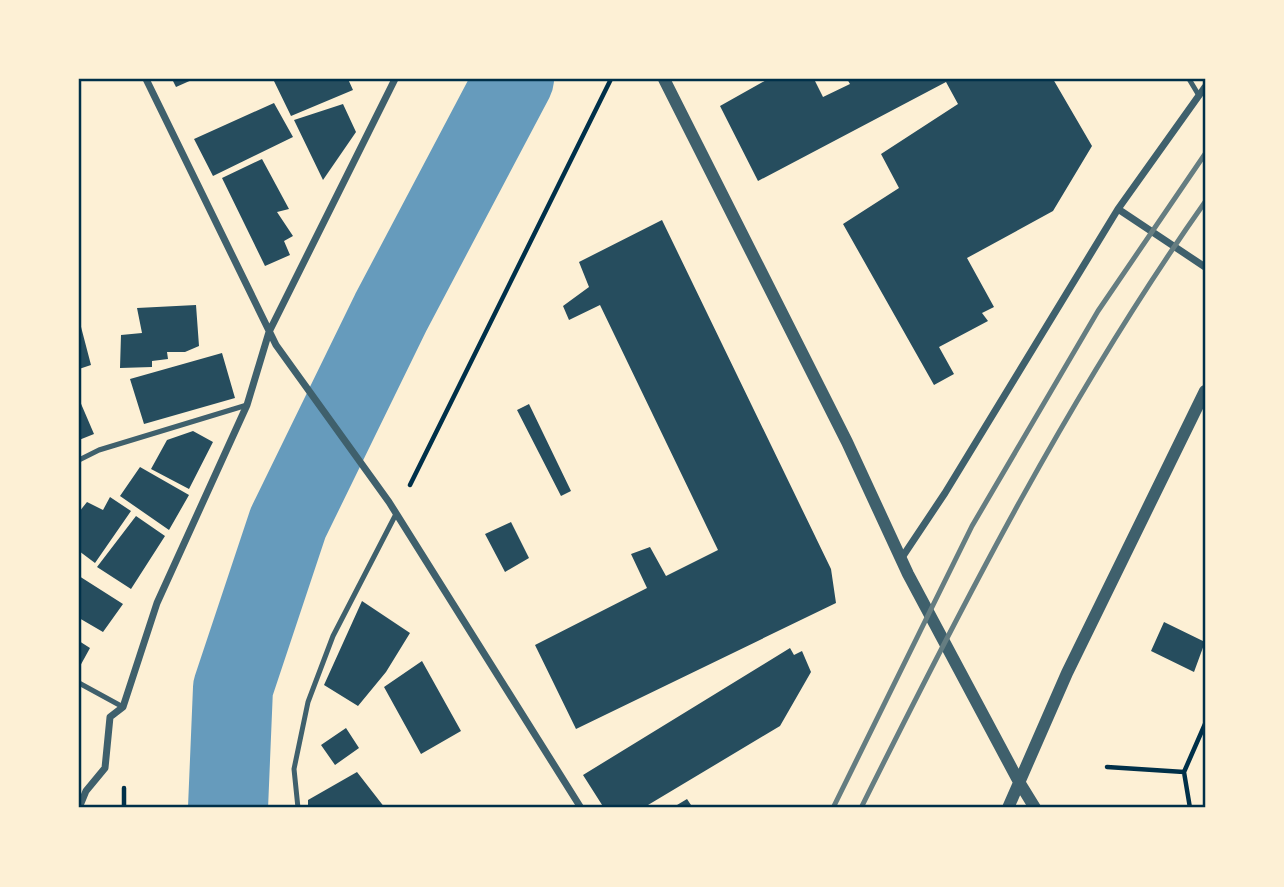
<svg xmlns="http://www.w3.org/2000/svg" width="1284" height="887" viewBox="0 0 1284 887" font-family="'Noto Sans',sans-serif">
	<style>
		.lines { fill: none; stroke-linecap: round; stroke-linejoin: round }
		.river { stroke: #669bbc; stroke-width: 80 }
		.building { fill: #264d5e }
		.path { stroke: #003049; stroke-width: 4.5 }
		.service { stroke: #3f606c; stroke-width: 5 }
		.minor { stroke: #3f606c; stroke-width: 7 }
		.tertiary { stroke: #3f606c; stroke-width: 12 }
		.rail { stroke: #657d81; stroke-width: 5 }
		.neatline { fill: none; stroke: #003049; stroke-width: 2.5 }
	</style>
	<rect width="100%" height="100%" fill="#fdf0d5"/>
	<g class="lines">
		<path class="river" d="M228,808L233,688L288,523L391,312L514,79"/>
	</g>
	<path class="building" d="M172,79H194L176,87Z
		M273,79H348L353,90L291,116Z
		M768,79H814L823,97L850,84L847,79H1053L1092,146L1053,211L967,258L994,307L982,313L988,321L939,347L954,374L934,385L843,224L899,188L881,154L958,104L946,82L758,181L720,106Z
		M274,103L293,137L213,176L194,139Z
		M343,104L356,132L323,180L294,120Z
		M262,159L289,209L277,212L293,236L284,241L290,255L265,266L222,178Z
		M662,220L831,569L836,603L576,729L535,645L647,588L631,554L650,547L666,576L718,550L600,305L569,320L563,306L589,287L579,262Z
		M196,305L199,346L185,352H167L168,359L152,361V367L120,368L121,335L142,333L137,308Z
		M80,323L91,365L79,369V324Z
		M222,353L235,398L144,424L130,379Z
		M79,399L94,434L79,440Z
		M529,404L571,491L561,496L517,410Z
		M193,431L213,442L189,489L151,469L167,440Z
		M140,467L189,495L169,530L120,496Z
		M110,497L131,511L95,563L79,551V512L87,502L103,510Z
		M136,516L165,536L131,589L97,567Z
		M511,522L529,558L505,572L485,534Z
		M79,576L123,604L103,632L79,618Z
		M362,601L410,633L386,672L358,706L324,685Z
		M1164,622L1205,642L1194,672L1151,651Z
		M79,641L90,648L79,668Z
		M790,648L794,655L802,651L811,672L780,726L643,808H604L583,775Z
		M422,661L461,731L421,754L384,687Z
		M346,728L359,748L335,765L321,745Z
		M357,772L385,808H308V800Z
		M687,799L693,808H672Z"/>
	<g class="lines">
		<path class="path" d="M410,485L611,79
			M1107,767L1184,772L1190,808
			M1184,772L1205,724
			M124,788V808"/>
		<path class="service" d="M1189,79L1198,94
			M79,460L99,450L247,405
			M79,683L123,707
			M298,808L294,769L308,702L333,636L396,514"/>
		<path class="minor" d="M146,79L276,345L389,502L581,808
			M1118,209L1205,267
			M901,559L945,493L1118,209L1205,87
			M79,808L86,791L105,768L110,717L123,707L157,603L247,405L269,332L395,79"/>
		<path class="tertiary" d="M664,79L847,442L908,574L1019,782L1035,808
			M1008,808L1067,673L1205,391"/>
		<path class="rail" d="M833,808L972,526L1098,311L1205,154
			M861,808C964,601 1071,392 1205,202"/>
	</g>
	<rect width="1284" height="887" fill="none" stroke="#fdf0d5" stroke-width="161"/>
	<rect x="80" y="80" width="1124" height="726" class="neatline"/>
</svg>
